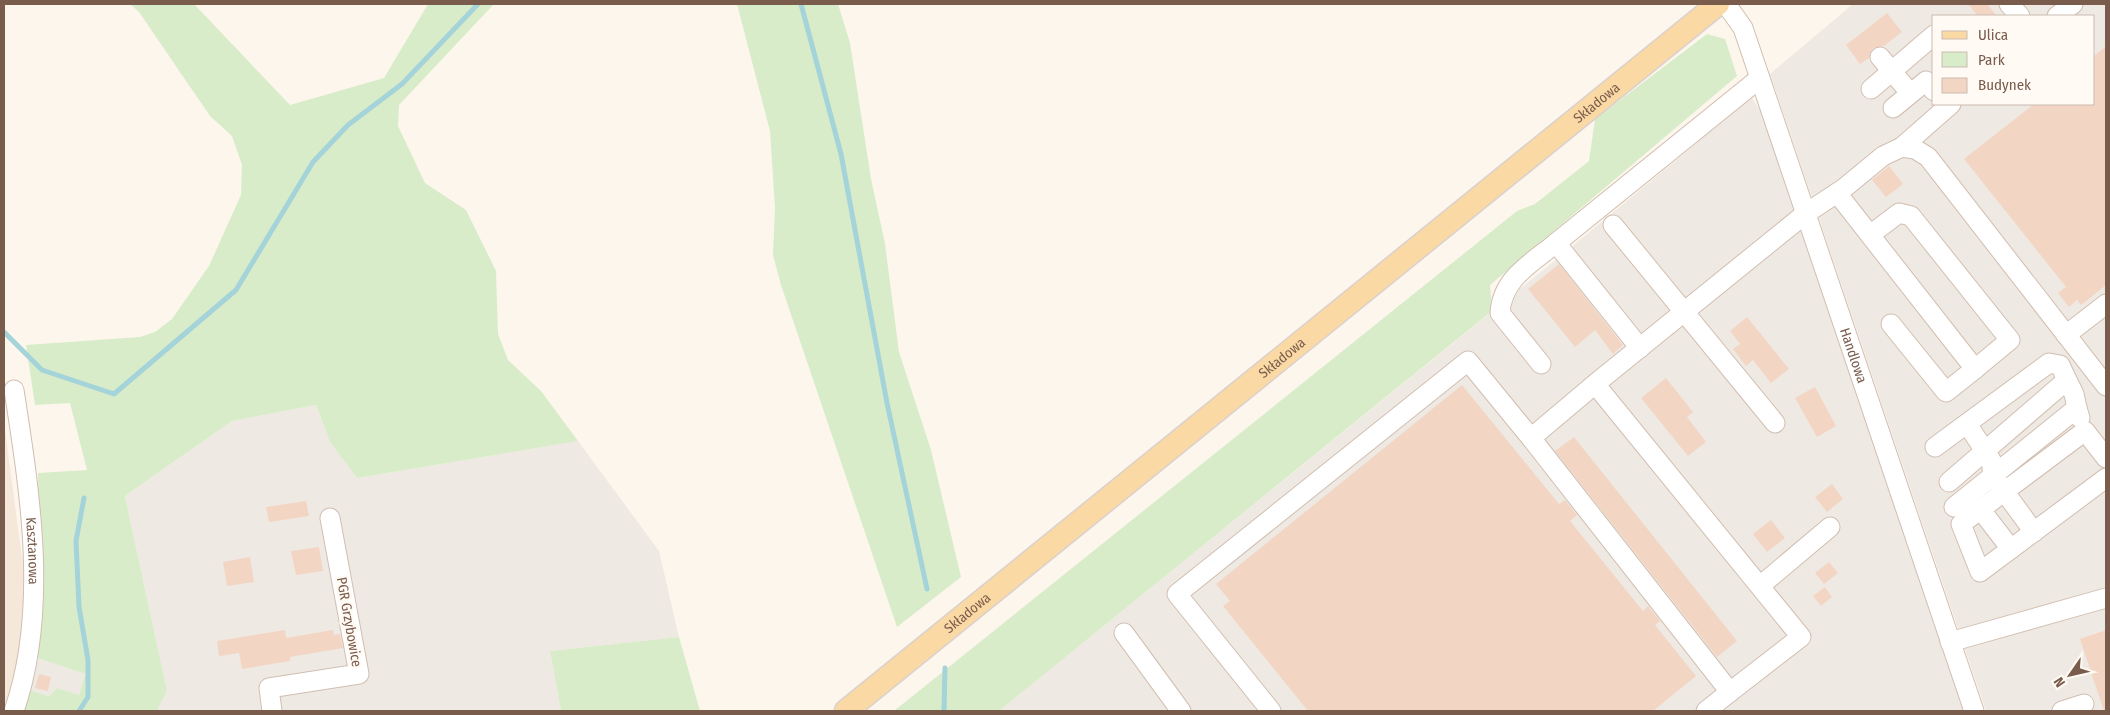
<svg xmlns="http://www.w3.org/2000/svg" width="2110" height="715" viewBox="0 0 2110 715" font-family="'Fira Sans Condensed',sans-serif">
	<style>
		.residential { fill: #f5e8da }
		.industrial { fill: #efe9e4; fill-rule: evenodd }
		.green { fill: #d8ecc9 }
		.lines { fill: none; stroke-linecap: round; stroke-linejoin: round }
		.stream { stroke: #a5d3da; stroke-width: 5 }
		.building { fill: #f3d5c3 }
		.minor-casing { stroke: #d1beb0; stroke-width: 21 }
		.major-casing { stroke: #dad1cd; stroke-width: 25 }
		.minor { stroke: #fff; stroke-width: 19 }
		.major { stroke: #fbd9a5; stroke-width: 22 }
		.labels { text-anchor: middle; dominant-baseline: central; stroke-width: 5; stroke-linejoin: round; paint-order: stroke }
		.street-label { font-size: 14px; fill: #7a5c4d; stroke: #fffaf3 }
	</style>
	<rect width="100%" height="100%" fill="#fdf6ec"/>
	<path class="residential" d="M4,422L25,581L24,656L8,711H4Z"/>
	<path class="industrial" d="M1853,4H2106V711H1986L1770,74ZM1934,16H2094V104H1934Z
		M1749,93L1766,120L1966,711H999L1558,258L1692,147Z
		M316,405L330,442L357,478L578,441L659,551L679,637L550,651L561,711H157L167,691L125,496L232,421Z
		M34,657L85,674L79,696L57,688L49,696L29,690Z"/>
	<path class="green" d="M130,4H194L290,105L384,78L428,4H494L399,105L398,126L425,183L466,210L496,271L498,334L508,360L541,391L578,441L357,478L330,442L316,405L232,421L125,496L167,691L157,711H23L29,690L49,696L57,688L79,695L85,674L34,657L41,622L39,578L38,473L87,470L70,403L35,405L26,345L140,337L155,332L172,319L209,266L241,195L242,165L232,136L210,116L139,12Z
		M737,4H838L850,43L871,179L885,244L899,352L931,450L961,577L897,627L781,285L773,255L775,208L770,131Z
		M1707,34L1725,39L1737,76L1490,285L1492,311L999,711H894L1517,211L1535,204L1589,161L1595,119Z
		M679,637L700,711H561L550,651Z"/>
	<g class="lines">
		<path class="stream" d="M801,4L841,154L887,403L927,589
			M4,332L42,370L114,394L236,290L313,162L348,125L402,84L478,4
			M79,711L88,697V660L79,607L76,541L84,498
			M944,711L945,668"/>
	</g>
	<path class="building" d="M1968,4H1987L1997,16H1978Z
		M1887,13L1902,32L1884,46L1873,48L1869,58L1860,64L1846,45Z
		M2106,46V285L2081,305L2077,300L2069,307L2058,293L2066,287L1964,159L2034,104H2094V56Z
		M1889,166L1903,184L1886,197L1872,180Z
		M1559,264L1623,345L1613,354L1595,330L1575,347L1528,289Z
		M1747,317L1789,369L1771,383L1753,360L1746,366L1733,349L1740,344L1730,331Z
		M1666,378L1693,412L1687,417L1706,442L1688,456L1641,398Z
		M1462,385L1559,504L1565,500L1577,515L1570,521L1643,611L1648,606L1660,621L1655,625L1696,676L1653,711H1308L1223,606L1230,601L1216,584Z
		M1815,387L1836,426L1817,437L1795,398Z
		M1574,437L1737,641L1717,657L1555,451Z
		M1832,484L1843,499L1827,512L1815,497Z
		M306,501L309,516L269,522L266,507Z
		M1771,520L1785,538L1767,552L1753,534Z
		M319,547L323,571L296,575L291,551Z
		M250,557L254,582L227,586L223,562Z
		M1829,562L1838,573L1824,584L1815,573Z
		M1825,587L1832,597L1821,606L1813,596Z
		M285,630L286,638L333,630L334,635L340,634L343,648L290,657V661L242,669L239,653L219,656L217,641Z
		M2106,630V711H2104L2080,639Z
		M39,674L51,677L48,691L35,688Z"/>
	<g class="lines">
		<defs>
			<g id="minor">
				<path id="s1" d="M1726,4L1743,28L1974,711"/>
				<path d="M2009,4L2020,16"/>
				<path d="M2057,16L2073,4"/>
				<path d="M1880,57L1910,93"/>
				<path d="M1871,89L1934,35"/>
				<path d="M1893,108L1926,81L1934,91"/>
				<path d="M1902,147L1951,104"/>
				<path d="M1837,193L1975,369L2010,340L1911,216L1899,213L1870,235"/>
				<path d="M1613,225L1775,423"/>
				<path d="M1891,324L1946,392L1975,369"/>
				<path d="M2066,335L2106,304"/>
				<path d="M1640,348L1556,243L1760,78"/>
				<path d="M1541,364L1500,313C1502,278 1532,263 1556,243"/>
				<path d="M1595,384L1531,438L1730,692L1801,637L1595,384L1805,214L1843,189L1883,156L1902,147L1915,149L1928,157L2106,386"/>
				<path id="s2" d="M14,390C30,493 49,610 14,711"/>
				<path d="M1967,424L1991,460L1993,476L2034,532"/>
				<path d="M1935,447L2049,363L2060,365L2067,380"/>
				<path d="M2106,458L2085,431L1961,524L1980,572L2106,478"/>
				<path d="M1949,482L2067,380L2074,394L2077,408"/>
				<path d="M1954,507L2077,408L2080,418"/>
				<path d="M1981,510L2011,549"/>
				<path d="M1760,586L1830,527"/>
				<path d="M1124,633L1181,711"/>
				<path d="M1950,642L2106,598"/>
				<path d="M272,711L269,688L359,674L330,518"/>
				<path d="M1271,711L1177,594L1468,361L1531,438"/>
				<path d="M1706,711L1730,692"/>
				<path d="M2062,711L2084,704"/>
			</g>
			<g id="major">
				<path id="s3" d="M846,711L1718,4"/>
			</g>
		</defs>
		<use href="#minor" class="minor-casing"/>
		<use href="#major" class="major-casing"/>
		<use href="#minor" class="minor"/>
		<use href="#major" class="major"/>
	</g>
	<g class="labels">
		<g class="street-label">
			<text stroke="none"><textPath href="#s3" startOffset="966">Składowa</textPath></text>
			<text stroke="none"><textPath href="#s1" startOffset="375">Handlowa</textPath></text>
			<text stroke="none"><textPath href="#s3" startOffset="561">Składowa</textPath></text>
			<text stroke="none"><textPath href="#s2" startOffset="162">Kasztanowa</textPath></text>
			<text stroke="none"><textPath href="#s3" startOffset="156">Składowa</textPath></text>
			<text transform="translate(349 622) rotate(80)">PGR Grzybowice</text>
		</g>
	</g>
	<rect width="2110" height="715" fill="none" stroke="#7a5c4d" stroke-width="10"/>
	<rect x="1932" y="15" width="162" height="90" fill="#fffaf3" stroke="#cabbb1"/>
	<rect x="1942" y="31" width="25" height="8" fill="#fbd9a5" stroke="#cabbb1"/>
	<text x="1978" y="40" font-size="15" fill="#7a5c4d">Ulica</text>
	<rect x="1942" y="52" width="25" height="15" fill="#d8ecc9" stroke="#cabbb1"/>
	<text x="1978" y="65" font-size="15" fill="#7a5c4d">Park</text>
	<rect x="1942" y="78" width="25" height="15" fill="#f3d5c3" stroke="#cabbb1"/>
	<text x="1978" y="90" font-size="15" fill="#7a5c4d">Budynek</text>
	<g transform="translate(2070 675) rotate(236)" stroke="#fffaf3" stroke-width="4" paint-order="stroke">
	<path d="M0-4L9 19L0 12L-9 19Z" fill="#7a5c4d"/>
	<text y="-8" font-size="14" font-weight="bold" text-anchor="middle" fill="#7a5c4d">N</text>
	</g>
</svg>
